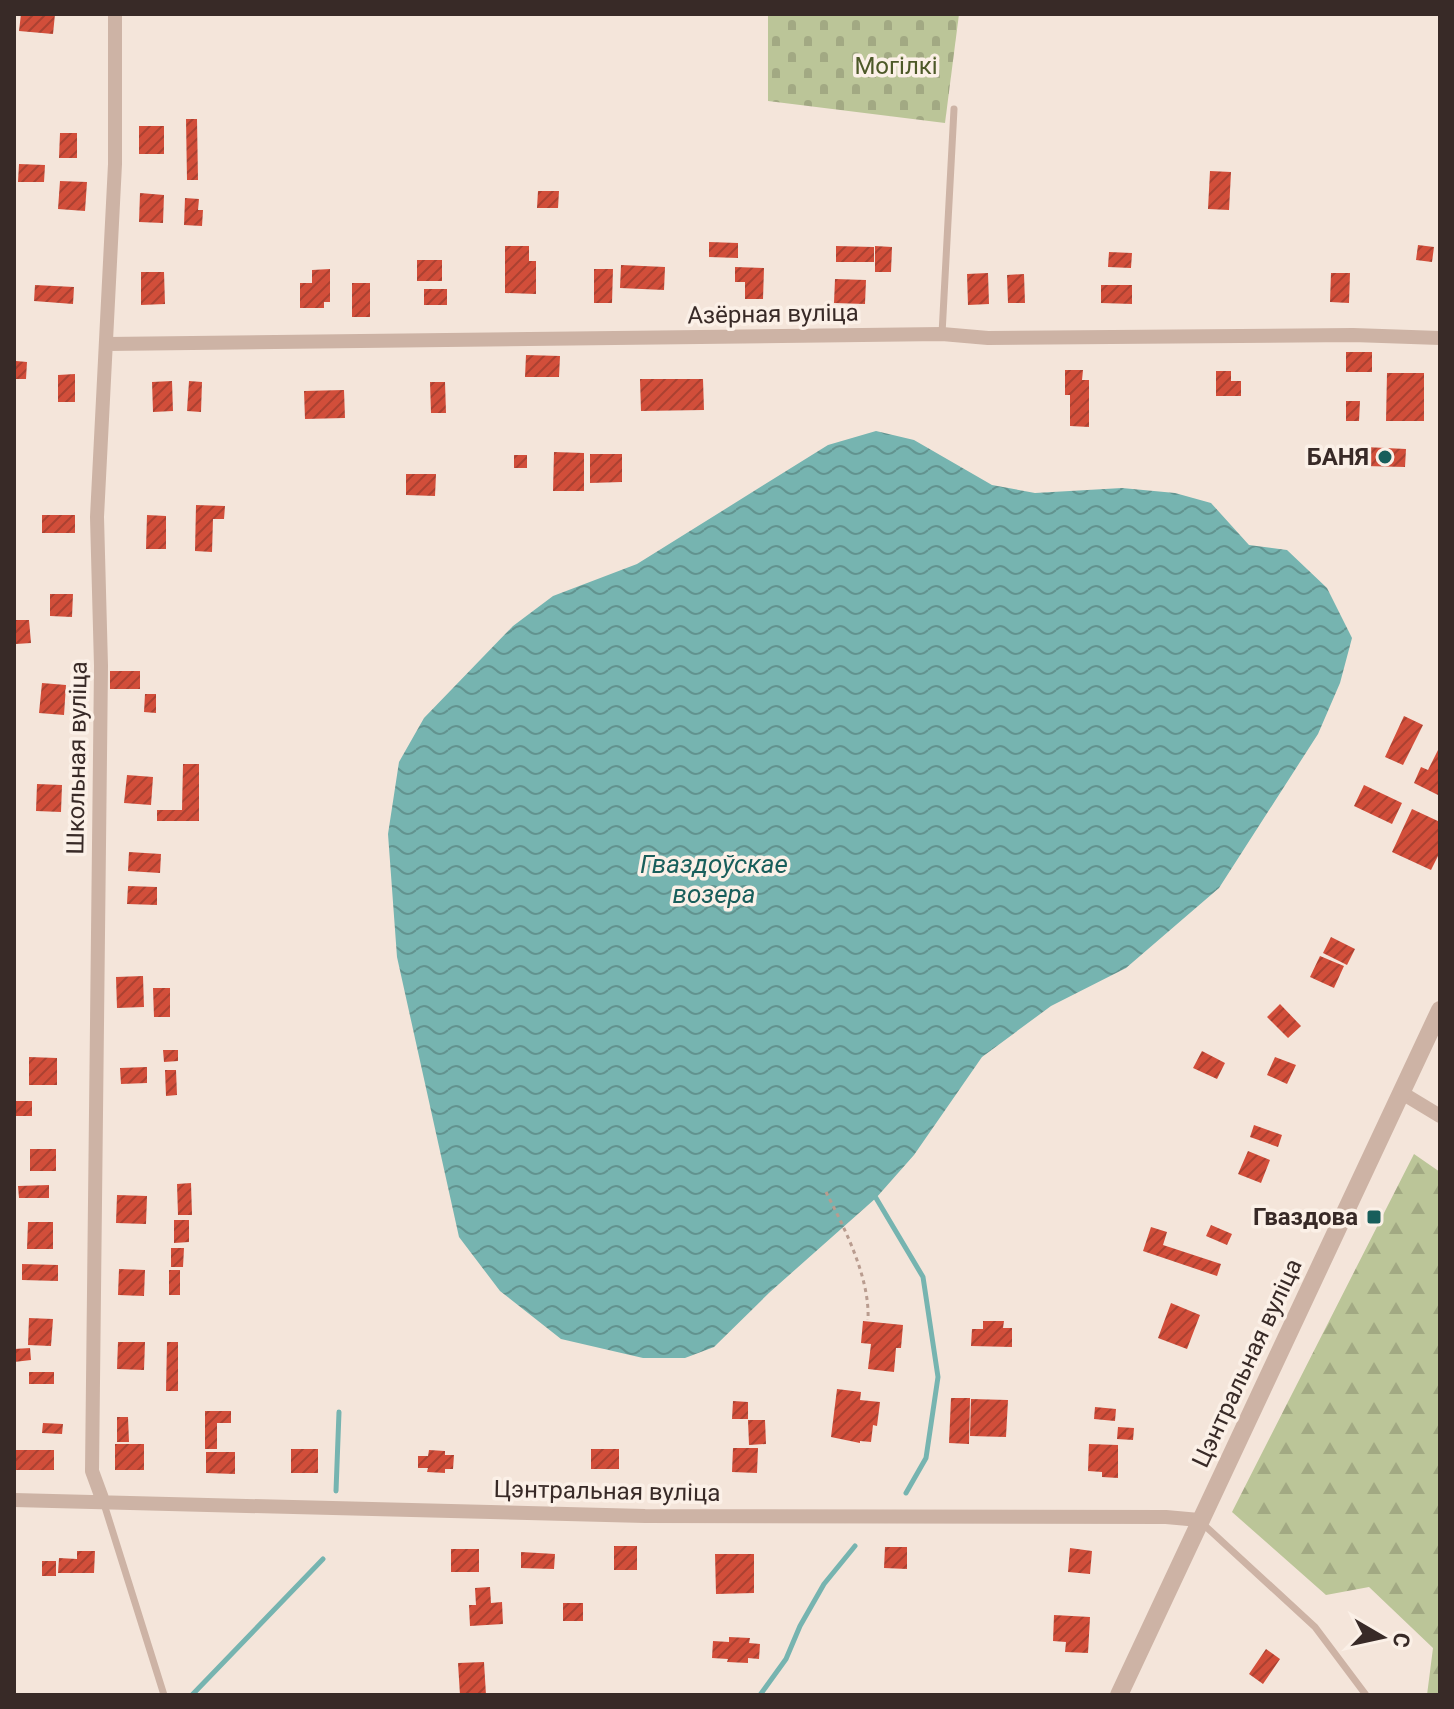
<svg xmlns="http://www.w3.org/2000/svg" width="1454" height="1709" viewBox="0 0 1454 1709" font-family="Roboto,sans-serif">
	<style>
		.forest { fill: url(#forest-firs) }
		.cemetery { fill: url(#cemetery-stones) }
		.water { fill: url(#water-waves) }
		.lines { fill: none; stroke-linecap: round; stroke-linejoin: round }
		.stream { stroke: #76b4b0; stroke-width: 5 }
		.building { fill: url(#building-hatch) }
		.path { stroke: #b99c8f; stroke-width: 3; stroke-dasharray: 4 4; stroke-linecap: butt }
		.service { stroke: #cdb3a5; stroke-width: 7 }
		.minor { stroke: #cdb3a5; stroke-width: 14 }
		.tertiary { stroke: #cdb3a5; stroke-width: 18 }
		.poi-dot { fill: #185e5b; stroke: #fbf0e7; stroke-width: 3 }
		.labels { text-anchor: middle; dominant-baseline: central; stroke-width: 7; stroke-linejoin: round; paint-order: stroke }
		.park-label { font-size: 24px; fill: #4d5928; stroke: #fbf0e7 }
		.street-label { font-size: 24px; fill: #382a27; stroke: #fbf0e7 }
		.poi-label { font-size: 24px; font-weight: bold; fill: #382a27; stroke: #fbf0e7; text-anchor: end }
		.water-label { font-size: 26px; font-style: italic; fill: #185e5b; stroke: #fbf0e7 }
	</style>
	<defs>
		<pattern id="forest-firs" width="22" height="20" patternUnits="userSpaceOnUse" patternTransform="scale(2)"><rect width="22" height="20" fill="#bbc598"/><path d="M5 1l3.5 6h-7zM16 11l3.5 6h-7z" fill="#a2a983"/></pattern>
		<pattern id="cemetery-stones" width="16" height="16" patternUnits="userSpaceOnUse" patternTransform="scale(2)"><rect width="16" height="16" fill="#bbc598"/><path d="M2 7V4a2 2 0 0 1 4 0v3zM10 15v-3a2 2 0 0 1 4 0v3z" fill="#a2a983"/></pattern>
		<pattern id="water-waves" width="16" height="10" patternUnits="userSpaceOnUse" patternTransform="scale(2)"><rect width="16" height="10" fill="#76b4b0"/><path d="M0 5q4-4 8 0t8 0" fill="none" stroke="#62938f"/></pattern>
		<pattern id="building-hatch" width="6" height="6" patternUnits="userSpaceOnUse" patternTransform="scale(2)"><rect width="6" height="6" fill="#d24e3a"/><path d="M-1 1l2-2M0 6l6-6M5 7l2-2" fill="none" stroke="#ab4131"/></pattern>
	</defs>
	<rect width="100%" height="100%" fill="#f4e5da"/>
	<path class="forest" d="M1414,1154L1440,1172V1695H1427L1433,1648L1369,1587L1326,1595L1232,1512Z"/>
	<path class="cemetery" d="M768,14H959L945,123L768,101Z"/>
	<path class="water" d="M876,431L914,440L992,485L1035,493L1122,488L1175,493L1211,503L1249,545L1287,550L1327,588L1352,638L1340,683L1318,734L1219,888L1126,968L1051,1006L982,1057L914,1155L876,1198L770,1292L714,1347L685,1358H643L561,1339L500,1291L459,1237L397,957L388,834L399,762L424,718L513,626L553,596L637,564L828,445Z"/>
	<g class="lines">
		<path class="stream" d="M876,1198L923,1277L938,1377L926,1458L906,1493
			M336,1491L339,1412
			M192,1695L323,1559
			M760,1695L786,1659L800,1626L824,1584L855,1546"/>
	</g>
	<path class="building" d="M21,14H55L53,34L19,31Z
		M186,119H197L198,180H187Z
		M139,126H164V154H139Z
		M60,133H77V158H59Z
		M19,164L45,165L44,182H18Z
		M1210,171L1231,172L1229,210L1208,209Z
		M60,181L87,182L85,211L58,209Z
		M538,191H559L558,208H537Z
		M140,193L164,195L163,223L139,222Z
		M185,198L199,199L198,210H203L202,226L184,225Z
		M709,242L738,243V258L709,257Z
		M1418,245L1434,247L1432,262L1416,260Z
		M505,246H529V261H536V294L505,293Z
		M836,246L874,247V262H836Z
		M875,246L892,247L891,272H875Z
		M1109,252L1132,253L1131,268L1108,267Z
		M417,260H442V281H417Z
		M621,265L665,267L664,290L620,288Z
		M735,267L764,268L763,299H745V282H735Z
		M330,269V302H324V308H300V283H312V270Z
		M594,269H613L612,303H594Z
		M141,272H164L165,304L141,305Z
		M988,273L989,304L968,305L967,274Z
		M1331,273H1350L1349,303L1330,302Z
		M1024,274L1025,303H1008L1007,275Z
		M835,279L866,280L865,304L834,303Z
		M352,283H370V317H352Z
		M35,285L74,287L73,304L34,301Z
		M1101,285H1132V304L1101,303Z
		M424,289H447V305H424Z
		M1346,352H1372V372H1346Z
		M526,355L560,356L559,377H525Z
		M16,361L27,362L26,379H15Z
		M1065,370H1083L1082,380H1089V427L1070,426V395H1065Z
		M1216,371H1231V381H1241V396H1216Z
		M1387,373H1424V421H1386Z
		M75,374V402H58V375Z
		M640,379H703L704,410L641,411Z
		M172,381L173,411L153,412L152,382Z
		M189,381L202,382L201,412L187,411Z
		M430,382H445L446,413H431Z
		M344,390L345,418L305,419L304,391Z
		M1346,401H1360L1359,421H1346Z
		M1365,447L1406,449L1405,467L1364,466Z
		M554,452L584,453V491H553Z
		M590,454H622V482L590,483Z
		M514,455H527V468H514Z
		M406,474H436L435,496L406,495Z
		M196,505L225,506L224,519H213L212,552L195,551Z
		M42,515H75V533H42Z
		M147,515L166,516V549H146Z
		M50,594H73L72,617L50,616Z
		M15,620H29L31,643L16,644Z
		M110,671H140V689H110Z
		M42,683L66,685L64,715L39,713Z
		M145,694H156V713L144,712Z
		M1404,716L1423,725L1403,765L1385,757Z
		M1440,746V796L1414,783L1421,767L1428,770Z
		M183,764H199V821H157V810H182Z
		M127,775L153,777L151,805L124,803Z
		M37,784L62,785L61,812L36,811Z
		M1364,785L1402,803L1392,824L1354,806Z
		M1412,809L1440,822V852L1431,870L1392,852Z
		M129,852L161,854L160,873L128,871Z
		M128,886L157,887V905L127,904Z
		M1331,937L1355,949L1347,965L1323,953Z
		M1320,956L1344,966L1334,988L1310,977Z
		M143,976L144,1007L117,1008L116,977Z
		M153,988H170V1017H154Z
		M1280,1004L1301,1026L1288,1038L1267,1017Z
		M163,1050H178V1061L164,1062Z
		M1202,1051L1225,1063L1217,1079L1193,1068Z
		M29,1057L57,1058V1085H29Z
		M1275,1057L1296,1065L1287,1084L1267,1075Z
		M147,1067V1083L121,1084L120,1068Z
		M165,1070H176L177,1095L166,1096Z
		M14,1101H32V1116H14Z
		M1254,1125L1282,1135L1278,1147L1250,1137Z
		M30,1149H56V1171H30Z
		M1248,1151L1270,1160L1261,1183L1238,1174Z
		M191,1183L192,1215H178L177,1184Z
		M49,1185V1198H19L18,1186Z
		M117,1195L147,1196L146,1224L116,1223Z
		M174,1220H189V1242L174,1243Z
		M28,1222H53V1249H27Z
		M1211,1225L1232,1234L1227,1245L1206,1236Z
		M1151,1227L1167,1232L1163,1245L1221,1264L1217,1276L1143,1251Z
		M171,1248H184L183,1267H171Z
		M22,1264L58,1265V1281L22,1280Z
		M119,1269L145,1270L144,1296L118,1295Z
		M169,1270H180V1295H169Z
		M1171,1303L1200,1315L1187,1349L1158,1338Z
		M29,1318L53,1319L51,1346L28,1345Z
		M863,1321L903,1325L901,1348H896L894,1372L868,1369L871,1344L861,1343Z
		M983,1321H1004L1003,1328H1012V1347L971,1346L972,1329H983Z
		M118,1342H145L144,1370L117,1369Z
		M167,1342H178V1391H166Z
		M30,1348L31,1360L14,1362V1349Z
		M29,1372H54V1384H29Z
		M837,1389L861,1392L860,1400L880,1402L877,1426L873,1425L871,1442L860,1441V1443L831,1437Z
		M951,1398H970L969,1444L949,1443Z
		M971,1399L1008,1400L1006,1437L970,1436Z
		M733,1401L748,1402V1419H732Z
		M1095,1407L1116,1409L1115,1421L1094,1419Z
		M205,1411H231V1423H217V1449H205Z
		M117,1417H128L129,1442H117Z
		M748,1420H765L766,1444L749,1445Z
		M43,1423L63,1424L62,1434L42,1433Z
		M1118,1427L1134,1428L1133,1440L1117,1439Z
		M115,1444H144V1470H115Z
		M1089,1444L1118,1445V1478L1102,1477V1472L1088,1471Z
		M733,1448H758L757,1473L732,1472Z
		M291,1449H318V1473H291Z
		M591,1449H619V1469H591Z
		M14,1450H54V1470H14Z
		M429,1450L445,1451V1455H454L453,1469H445V1473L427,1472L428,1468H418V1456H428Z
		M206,1452H235V1474L206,1473Z
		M614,1546H637V1570H614Z
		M885,1547H907V1569L884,1568Z
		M1070,1548L1092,1551L1090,1574L1068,1572Z
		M451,1549H479V1572H451Z
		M77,1551H95L94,1573H58L59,1558L77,1559Z
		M521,1552L555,1554L554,1569L521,1568Z
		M715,1554H754V1593L716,1594Z
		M42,1561H56V1576H42Z
		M490,1587L491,1603L502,1602L503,1624L470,1626L469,1605H476L475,1588Z
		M563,1603H583V1621H563Z
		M1054,1615L1090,1617L1088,1653L1065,1652L1066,1642L1053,1641Z
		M729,1637L750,1638L749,1643L760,1644L759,1659L748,1658V1663L727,1662L728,1659L712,1658L713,1641L729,1642Z
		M1266,1649L1280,1659L1263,1684L1249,1674Z
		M484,1662L486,1695H460L458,1663Z"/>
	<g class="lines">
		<path class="path" d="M826,1192C845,1229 870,1278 868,1320"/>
		<path class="service" d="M942,334L954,109
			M104,1504L164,1695
			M1203,1524L1315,1627L1366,1695"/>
		<path class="minor" d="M107,344L942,334L988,338L1353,335L1440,338
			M1402,1093L1440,1116
			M14,1500L645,1516L1166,1517L1199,1520
			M103,1501L92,1471L101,666L97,517L115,164V14"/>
		<path class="tertiary" d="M1119,1695L1440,1010"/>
	</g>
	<g class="poi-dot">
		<circle cx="1385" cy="457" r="8"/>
		<rect x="1366" y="1209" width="16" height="16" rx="4"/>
	</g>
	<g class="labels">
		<g class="park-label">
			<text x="896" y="66">Могілкі</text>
		</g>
		<g class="street-label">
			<text transform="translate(773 314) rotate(-1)">Азёрная вуліца</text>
			<text transform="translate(77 758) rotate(-89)">Школьная вуліца</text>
			<text transform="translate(1247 1363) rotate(-65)">Цэнтральная вуліца</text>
			<text transform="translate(607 1491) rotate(1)">Цэнтральная вуліца</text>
		</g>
		<g class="poi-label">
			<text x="1369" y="457">БАНЯ</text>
			<text x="1358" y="1217">Гваздова</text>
		</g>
		<g class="water-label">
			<text x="714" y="864">Гваздоўскае<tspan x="714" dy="30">возера</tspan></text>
		</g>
	</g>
	<rect width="1454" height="1709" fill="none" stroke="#382a27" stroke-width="32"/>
	<g transform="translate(1382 1637) rotate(99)" stroke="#fbf0e7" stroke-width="6" paint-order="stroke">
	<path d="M0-6L14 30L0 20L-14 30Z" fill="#382a27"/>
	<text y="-12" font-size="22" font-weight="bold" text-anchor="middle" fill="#382a27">С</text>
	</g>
</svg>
